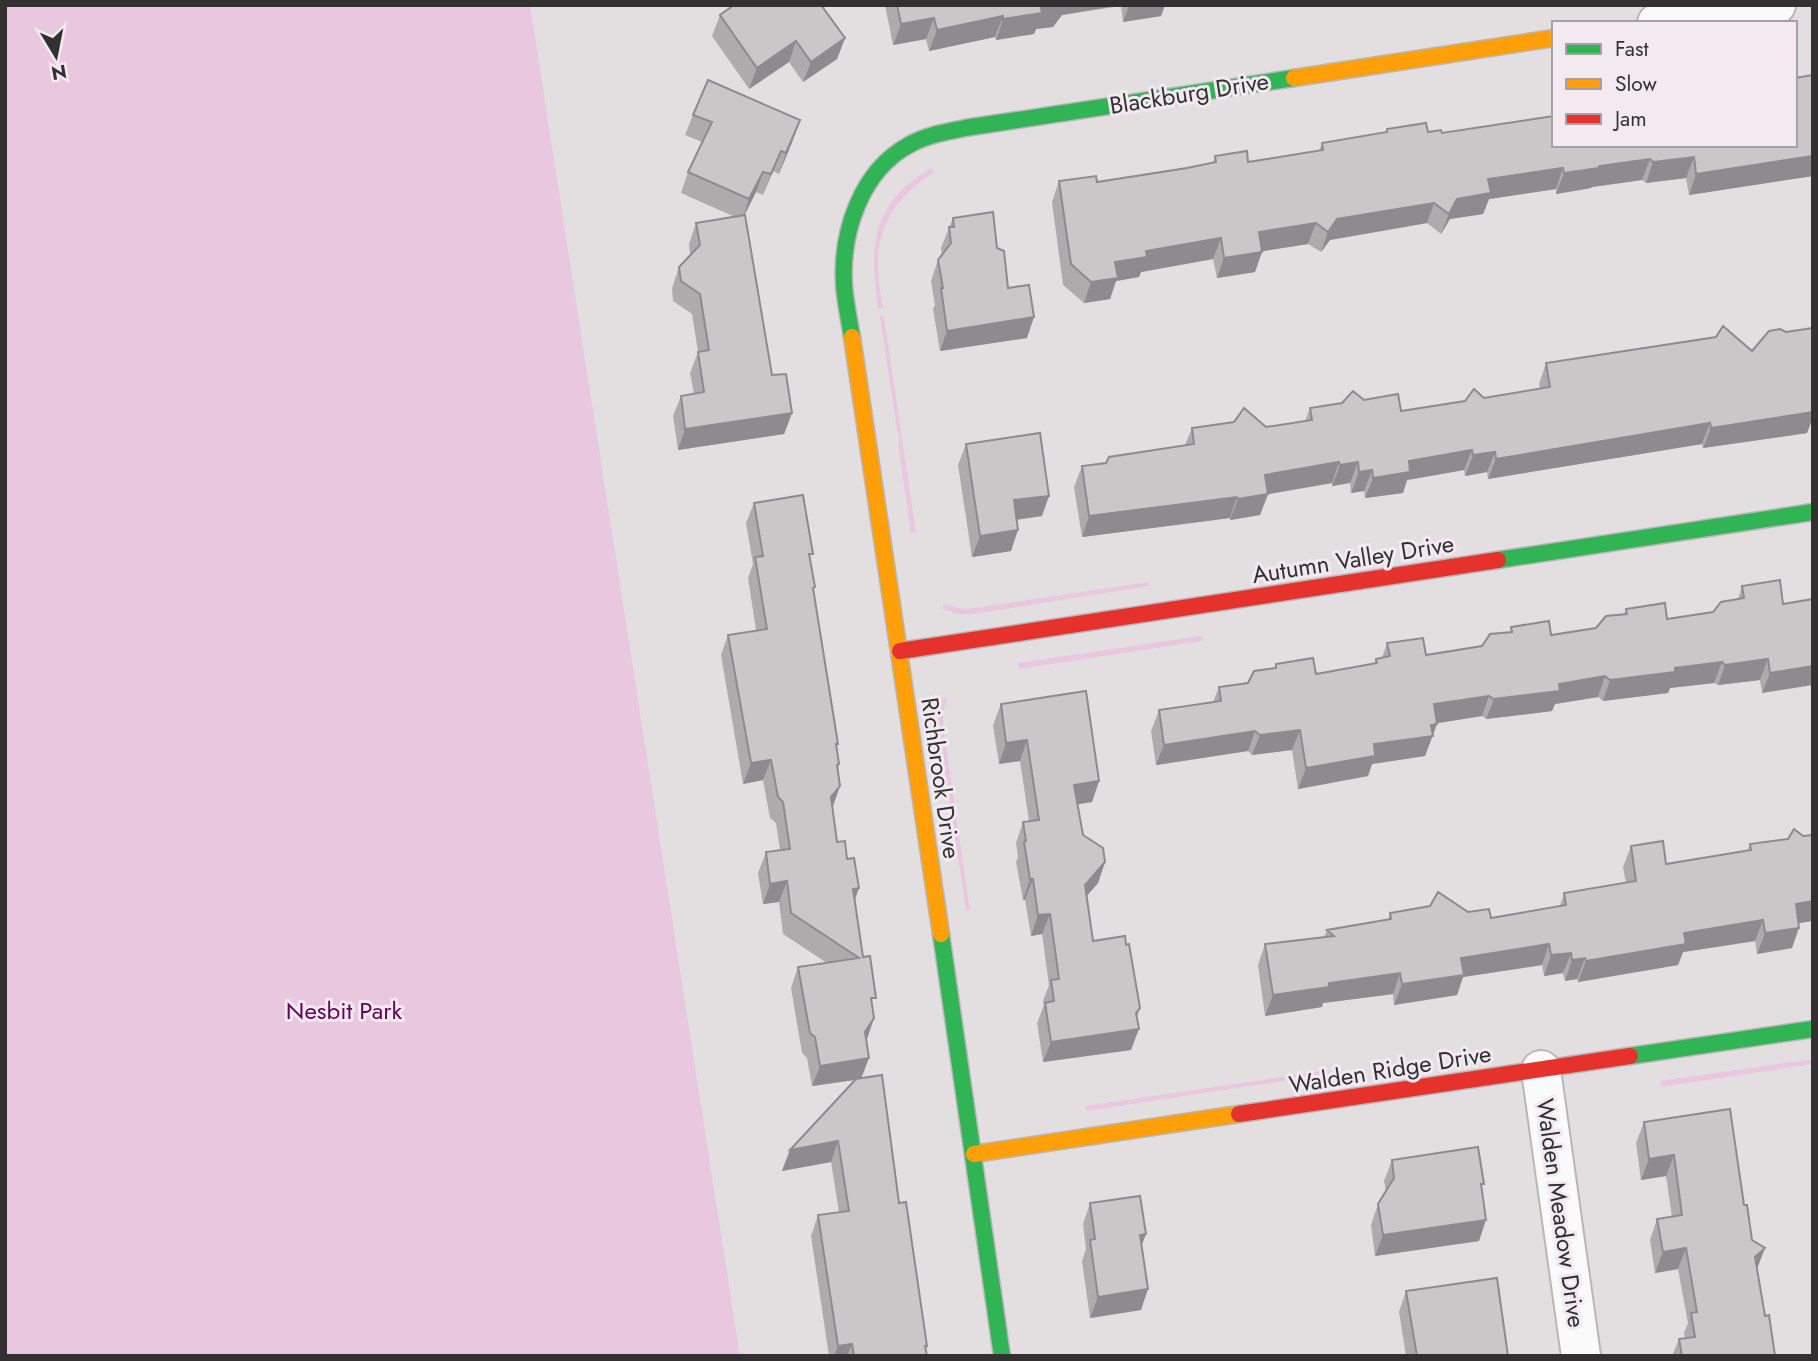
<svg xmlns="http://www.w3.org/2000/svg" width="1818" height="1361" viewBox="0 0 1818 1361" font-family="Jost,sans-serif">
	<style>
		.green { fill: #e9c8df }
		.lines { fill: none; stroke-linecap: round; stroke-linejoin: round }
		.street-casing { stroke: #b9b6b8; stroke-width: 42 }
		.fast-casing { stroke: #b9b6b8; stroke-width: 19 }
		.slow-casing { stroke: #b9b6b8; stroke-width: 19 }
		.jam-casing { stroke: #b9b6b8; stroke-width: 19 }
		.street { stroke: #fbfafa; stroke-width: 38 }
		.fast { stroke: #30b455; stroke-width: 16 }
		.slow { stroke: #ff9f0a; stroke-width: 16 }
		.jam { stroke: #e5322d; stroke-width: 16 }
		.wall { fill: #aeabad }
		.shaded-wall { fill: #8d8b8d }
		.building { fill: #cac7c9; stroke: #8d8b8d; stroke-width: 2 }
		.labels { text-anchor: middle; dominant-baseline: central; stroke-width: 6; stroke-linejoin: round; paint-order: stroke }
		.street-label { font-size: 24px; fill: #333032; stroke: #f2eaf0 }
		.park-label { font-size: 24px; fill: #670157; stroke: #f2eaf0 }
	</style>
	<rect width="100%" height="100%" fill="#e3dfe1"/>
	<path class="green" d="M5,5H530L740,1356H5Z
		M932,168L933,173C900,194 878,223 878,264C878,279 881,294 883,308L878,309C869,246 871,202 932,168Z
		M880,316H884L916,532L911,533L898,443L900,442L898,431H897Z
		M1148,582L1149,586L974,614H958L942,609L944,604L959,608L968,609Z
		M1201,636L1202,641L1019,669L1018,663Z
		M942,698L947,699L943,713L944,732L970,910H966L939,733L941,732L937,717Z
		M1813,1059V1064L1661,1087L1660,1081Z
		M1329,1070L1330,1074L1086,1111L1085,1106Z"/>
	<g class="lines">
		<defs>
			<path id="street" d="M1657,23L1776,5
				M1541,1070L1581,1356"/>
			<path id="fast" d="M852,337C849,319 845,301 844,284C841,232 861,171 909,145C926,135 946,132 965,128L1294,78
				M1498,560L1813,512
				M941,934L1002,1356
				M1630,1056L1813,1029"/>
			<path id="slow" d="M1294,78L1554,38
				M852,337L941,934
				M974,1154L1239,1114"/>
			<path id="jam" d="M900,651L1498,560
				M1239,1114L1630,1056"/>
		</defs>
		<use href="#street" class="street-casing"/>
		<use href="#fast" class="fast-casing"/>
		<use href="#slow" class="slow-casing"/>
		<use href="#jam" class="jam-casing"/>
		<use href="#street" class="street"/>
		<use href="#fast" class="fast"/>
		<use href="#slow" class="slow"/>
		<use href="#jam" class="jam"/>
	</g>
	<path class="wall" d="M885,5H1165L1161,16L1123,22L1121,6L1062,15L1053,27L1036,29L1034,34L996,40L995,37L929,51L926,39L893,45Z
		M720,15L845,38L837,59L803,82L789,62L749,89L712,36Z
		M1813,75V176L1689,195L1686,178L1646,183L1642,180L1592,187L1591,188L1556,194V189L1489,199L1483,214L1450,219L1441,234L1427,223L1330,240L1321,252L1308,244L1262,251L1255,272L1217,278L1213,259L1141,272L1139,277L1116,281L1110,299L1084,303L1063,285L1052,202L1059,181L1097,182L1187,168L1213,163L1215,156L1248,162L1319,151L1322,143L1386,133L1387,129L1442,133L1554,145Z
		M693,115L793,140L779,174L773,171L763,195L756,192L744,215L772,375L792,413L784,434L678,450L673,416L681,396L694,394L690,373L698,352L692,314L673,301L672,288L679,267L690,255L689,244L696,223L735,217L681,193L688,172L702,142L685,135Z
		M953,218L997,248L1008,288L1027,338L940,351L933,309L935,305L931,281L938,260L942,255L941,248Z
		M1813,328V417L1807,433L1703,448L1702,444L1488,479L1487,472L1465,476L1464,470L1407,480L1403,493L1365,498L1364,491L1351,493L1350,483L1332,486V483L1268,494L1260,515L1230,520V518L1082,537L1074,487L1082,466L1106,463L1185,445L1192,428L1266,427L1305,421L1310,408L1364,400L1401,411L1540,389L1539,384L1546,363L1752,351L1786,332Z
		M966,444L1042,516L1017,520L1011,551L972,557L958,465Z
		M754,503L810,560L813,591L839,764L838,770L833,807L837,842L847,859L859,888L855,900L863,957L874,1018L866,1040L861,1079L899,1203L927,1346L926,1350L927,1356H829L811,1236L818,1215L839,1212L831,1162L782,1171L790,1150L855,1080L812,1086L807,1058L802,1053L791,988L798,967L827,963L783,934L779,902L763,904L758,873L766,852L780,850L776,823L770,818L763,780L743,784L721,655L728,635L756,630L748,578L753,564L746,523Z
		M1742,586L1783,604L1813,599L1762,693L1760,680L1718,685L1714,683L1670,688L1668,693L1603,701L1598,697L1555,704L1552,711L1486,719L1482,716L1437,723L1425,756L1372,764L1368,776L1298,789L1292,750L1252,755L1248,751L1156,765L1151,731L1159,710L1213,702L1219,687L1248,683L1274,668L1276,664L1316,674L1374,664L1376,659L1382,658L1387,643L1426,655L1482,646L1510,632L1511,627L1551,635L1596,628L1624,614L1626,609L1667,619L1713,612L1738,599Z
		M1001,704L1099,781L1092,802L1077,804L1083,835L1105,862L1098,883L1087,895L1093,941L1136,1017L1131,1050L1043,1062L1037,1023L1044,1005L1043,1001L1049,985L1042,934L1031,936L1025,900H1023L1016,862L1018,857L1016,843L1023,822L1029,821L1020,761L999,764L993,725Z
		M1750,844L1799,923L1792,948L1757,954L1755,941L1683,952L1678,965L1578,982L1577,979L1565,981L1563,973L1544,976L1542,965L1463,977L1457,995L1394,1005L1393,994L1323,1003L1322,1007L1265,1016L1258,965L1265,944L1324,937L1327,930L1388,920L1390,913L1468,912L1491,918L1560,906L1564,893L1626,883L1623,867L1631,846L1666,864L1748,850Z
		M1644,1122L1744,1205L1765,1316L1775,1356H1672L1679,1339L1685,1338L1684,1333L1688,1323L1678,1269L1655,1273L1650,1240L1657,1219L1672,1217L1666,1176L1641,1180L1636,1143Z
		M1392,1160L1482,1190L1479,1241L1375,1256L1371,1225L1378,1204L1386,1192L1384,1181Z
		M1090,1203L1142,1245L1141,1310L1090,1318L1082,1261L1086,1249L1083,1224Z
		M1406,1291L1508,1356H1406L1399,1312Z"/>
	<path class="shaded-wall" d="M1062,5H1121L1062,15L1053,27L1036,29L1034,34L996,40L1003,19L1041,8Z
		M1129,5H1165L1161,16L1123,22Z
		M1003,16L995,37L929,51L937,30Z
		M934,18L926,39L893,45L901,24Z
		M845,38L837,59L803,82L811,62Z
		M796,41L789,62L749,89L757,68Z
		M800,120L793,140L779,174L786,153Z
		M781,151L773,171L763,195L771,174Z
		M1813,156V176L1689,195L1696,174Z
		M1694,157L1686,178L1646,183L1653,162Z
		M1650,159L1642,180L1592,187L1591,188L1556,194L1564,173L1599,166Z
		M1563,168L1556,189L1489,199L1483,214L1450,219L1441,234L1449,214L1457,199L1488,179Z
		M763,172L756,192L742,220L749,199Z
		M1434,203L1427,223L1330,240L1321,252L1328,232L1337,219Z
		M1316,223L1308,244L1252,253L1259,232Z
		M1221,238L1213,259L1141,272L1139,277L1116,281L1110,299L1084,303L1091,282L1115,262L1146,251Z
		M1262,252L1255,272L1217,278L1224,258Z
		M1034,317L1027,338L940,351L947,331Z
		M1813,412V417L1807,433L1703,448L1711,428Z
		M792,413L784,434L678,450L685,429Z
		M1710,423L1702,444L1488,479L1496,459Z
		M1472,450L1464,470L1407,480L1403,493L1365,498L1373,478L1409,461Z
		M1495,452L1487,472L1465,476L1473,455Z
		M1339,462L1332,483L1268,494L1260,515L1230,520L1238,499L1265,475Z
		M1358,462L1350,483L1332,486L1340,465Z
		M1372,470L1364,491L1351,493L1359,472Z
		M1049,496L1042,516L1006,521L1014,500Z
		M1237,497L1230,518L1082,537L1089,516Z
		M1018,530L1011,551L972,557L980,536Z
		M1768,659L1760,680L1718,685L1725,665Z
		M1722,662L1714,683L1670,688L1668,693L1603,701L1610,680L1675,668Z
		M1813,666V685L1762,693L1770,673Z
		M1605,676L1598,697L1555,704L1552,711L1486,719L1494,699L1559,684Z
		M1489,696L1482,716L1426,725L1434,704Z
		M1437,724L1425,756L1372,764L1368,776L1298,789L1306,768L1374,744Z
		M1300,730L1292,750L1252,755L1260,735Z
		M1255,731L1248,751L1156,765L1164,745Z
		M1027,740L1020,761L999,764L1006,743Z
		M771,760L763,780L743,784L751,763Z
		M1099,781L1092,802L1067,806L1074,785Z
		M840,786L833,806L831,797Z
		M1105,862L1098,883L1078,906L1085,885Z
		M1030,879H1033L1025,900H1023Z
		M787,881L779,902L763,904L770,884Z
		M859,888L851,909L853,889Z
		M1813,901V921L1788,925L1796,904Z
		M1050,914L1042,934L1031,936L1038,915Z
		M1763,920L1755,941L1683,952L1678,965L1578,982L1586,961L1684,933Z
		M1799,928L1792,948L1757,954L1765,933Z
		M1549,944L1542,965L1463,977L1457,995L1394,1005L1402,984L1461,958Z
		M1571,953L1563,973L1544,976L1551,955Z
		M1585,958L1577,979L1565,981L1572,960Z
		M1400,973L1393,994L1323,1003L1322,1007L1265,1016L1273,995L1329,983Z
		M1140,1008L1132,1029H1139L1131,1050L1043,1062L1051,1042L1136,1013Z
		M874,1018L867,1039L857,1053L865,1032Z
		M869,1058L861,1079L812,1086L820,1066Z
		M838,1141L831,1162L782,1171L790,1150Z
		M1674,1155L1666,1176L1641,1180L1649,1159Z
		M1486,1220L1479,1241L1375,1256L1383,1235Z
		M1146,1234L1138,1255L1140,1235Z
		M1686,1248L1678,1269L1655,1273L1663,1252Z
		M1765,1248L1757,1269L1755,1257Z
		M1148,1289L1141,1310L1090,1318L1098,1297Z
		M852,1344L847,1356H834L838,1346Z"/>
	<path class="building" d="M734,5H821L845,38L811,62L796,41L757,68L720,15Z
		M897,5H1062L1041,8L1042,13L1003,19V16L937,30L934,18L901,24Z
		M1813,75V156L1696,174L1694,157L1653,162L1650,159L1599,166V168L1564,173L1563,168L1488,179L1491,193L1457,199L1449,214L1434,203L1337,219L1328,232L1316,223L1259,232L1262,252L1224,258L1221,238L1146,251L1147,257L1115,262L1118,278L1091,282L1071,264L1059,181L1096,176L1097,182L1187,168L1216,162L1215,156L1247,151L1248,162L1323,150L1322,143L1387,132V129L1426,123L1428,132L1441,130L1442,133L1554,116V145H1795V78Z
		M708,80L800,120L786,153L781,151L771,174L763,172L749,199L688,172L712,122L693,115Z
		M993,212L997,248L1004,251L1008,288L1029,285L1034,317L947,331L941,288H943L938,260L951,243L949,227H954L953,218Z
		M745,215L772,375L786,374L792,413L685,429L681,396L704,392L698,352L709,350L700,294L681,281L679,267L700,245L696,223Z
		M1723,326L1752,351L1769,331L1780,329L1786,332L1813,328V390H1812L1813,412L1711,428L1710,423L1496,459L1495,452L1473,455L1472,450L1409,461L1410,472L1373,478L1372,470L1359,472L1358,462L1340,465L1339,462L1265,475L1268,494L1238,499L1237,497L1089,516L1082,466L1106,463L1109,457L1194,444L1192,428L1234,422L1244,408L1266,427L1312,420L1310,408L1342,403L1353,391L1364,400L1398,394L1401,411L1465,401L1474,389L1484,398L1550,387L1546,363L1716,337Z
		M1040,433L1049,496L1014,500L1018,530L980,536L966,444Z
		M803,495L813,554H809L815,587L813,588L838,744H836L839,764L837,765L840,786L831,797L837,842L845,841L847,859L854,858L859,888L853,889L863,957L870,956L876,998H871L874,1018L865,1032L869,1058L820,1066L815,1037L810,1033L798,967L859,958L791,913L787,881L770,884L766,852L790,849L783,802L778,797L771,760L751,763L728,635L767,629L755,557L763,556L754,503Z
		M1780,580L1783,604L1813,599V666L1770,673L1768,659L1725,665L1722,662L1675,668V672L1610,680L1605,676L1559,684L1560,691L1494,699L1489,696L1434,704L1437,724L1431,725L1433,736L1374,744L1375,756L1306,768L1300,730L1260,735L1255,731L1164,745L1159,710L1221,701L1219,687L1248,683L1254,671L1276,668V664L1313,658L1316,674L1377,663L1376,659L1390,656L1387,643L1423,638L1426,655L1482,646L1490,634L1512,632L1511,627L1549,621L1551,635L1596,628L1606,616L1627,614L1626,609L1665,603L1667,619L1713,612L1721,602L1744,598L1742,586Z
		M1086,691L1099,781L1074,785L1083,835L1103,848L1105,862L1085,885L1093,941L1125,936L1126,945L1129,944L1140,1008L1136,1013L1139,1029L1051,1042L1045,1003L1054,1001L1051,980L1059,979L1050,914L1038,915L1033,879H1030L1024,842L1026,841L1023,822L1039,820L1027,740L1006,743L1001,704Z
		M1794,829L1803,836L1813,835V901L1796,904L1799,928L1765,933L1763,920L1684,933L1686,944L1586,961L1585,958L1572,960L1571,953L1551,955L1549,944L1461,958L1464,975L1402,984L1400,973L1329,983V987L1273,995L1265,944L1334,936L1327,930L1391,919L1390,913L1430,906L1438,892L1468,912L1489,909L1491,918L1566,905L1564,893L1636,881L1631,846L1663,841L1666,864L1751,850L1750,844L1788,839Z
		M882,1075L899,1203L906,1202L927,1346H925L927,1356H854L852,1344L838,1346L818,1215L849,1211L838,1141L790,1150L856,1079Z
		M1730,1109L1744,1205H1747L1752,1240L1765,1248L1755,1257L1765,1316L1769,1315L1775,1356H1682L1679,1339L1695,1337L1691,1313L1697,1312L1686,1248L1663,1252L1657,1219L1682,1215L1674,1155L1649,1159L1644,1122Z
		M1478,1147L1484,1184H1481L1486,1220L1383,1235L1378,1204L1394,1178L1392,1160Z
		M1140,1196L1146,1234L1140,1235L1148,1289L1098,1297L1090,1240L1095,1239L1090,1203Z
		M1497,1278L1508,1356H1417L1406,1291Z"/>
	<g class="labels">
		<g class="street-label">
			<text transform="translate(1189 93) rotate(-9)">Blackburg Drive</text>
			<text transform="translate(1353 559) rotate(-9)">Autumn Valley Drive</text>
			<text transform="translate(941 778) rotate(82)">Richbrook Drive</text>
			<text transform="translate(1390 1069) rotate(-9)">Walden Ridge Drive</text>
			<text transform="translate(1561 1213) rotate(82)">Walden Meadow Drive</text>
		</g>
		<g class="park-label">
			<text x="344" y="1010">Nesbit Park</text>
		</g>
	</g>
	<rect width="1818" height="1361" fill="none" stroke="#333032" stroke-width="14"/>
	<rect x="1552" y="21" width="245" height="126" fill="#f2eaf0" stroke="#a6a0a4" stroke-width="2"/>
	<rect x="1566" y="44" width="35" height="10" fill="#30b455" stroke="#a6a0a4" stroke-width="2"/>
	<text x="1615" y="56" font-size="21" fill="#333032">Fast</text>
	<rect x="1566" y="79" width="35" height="10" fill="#ff9f0a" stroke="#a6a0a4" stroke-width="2"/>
	<text x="1615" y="91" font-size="21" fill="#333032">Slow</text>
	<rect x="1566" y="114" width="35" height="10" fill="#e5322d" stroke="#a6a0a4" stroke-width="2"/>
	<text x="1615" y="126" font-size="21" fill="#333032">Jam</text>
	<g transform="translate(56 56) rotate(170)" stroke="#f2eaf0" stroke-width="5" paint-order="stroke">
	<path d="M0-5L12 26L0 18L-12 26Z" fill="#333032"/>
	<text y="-10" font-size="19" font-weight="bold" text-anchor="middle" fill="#333032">N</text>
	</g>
</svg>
